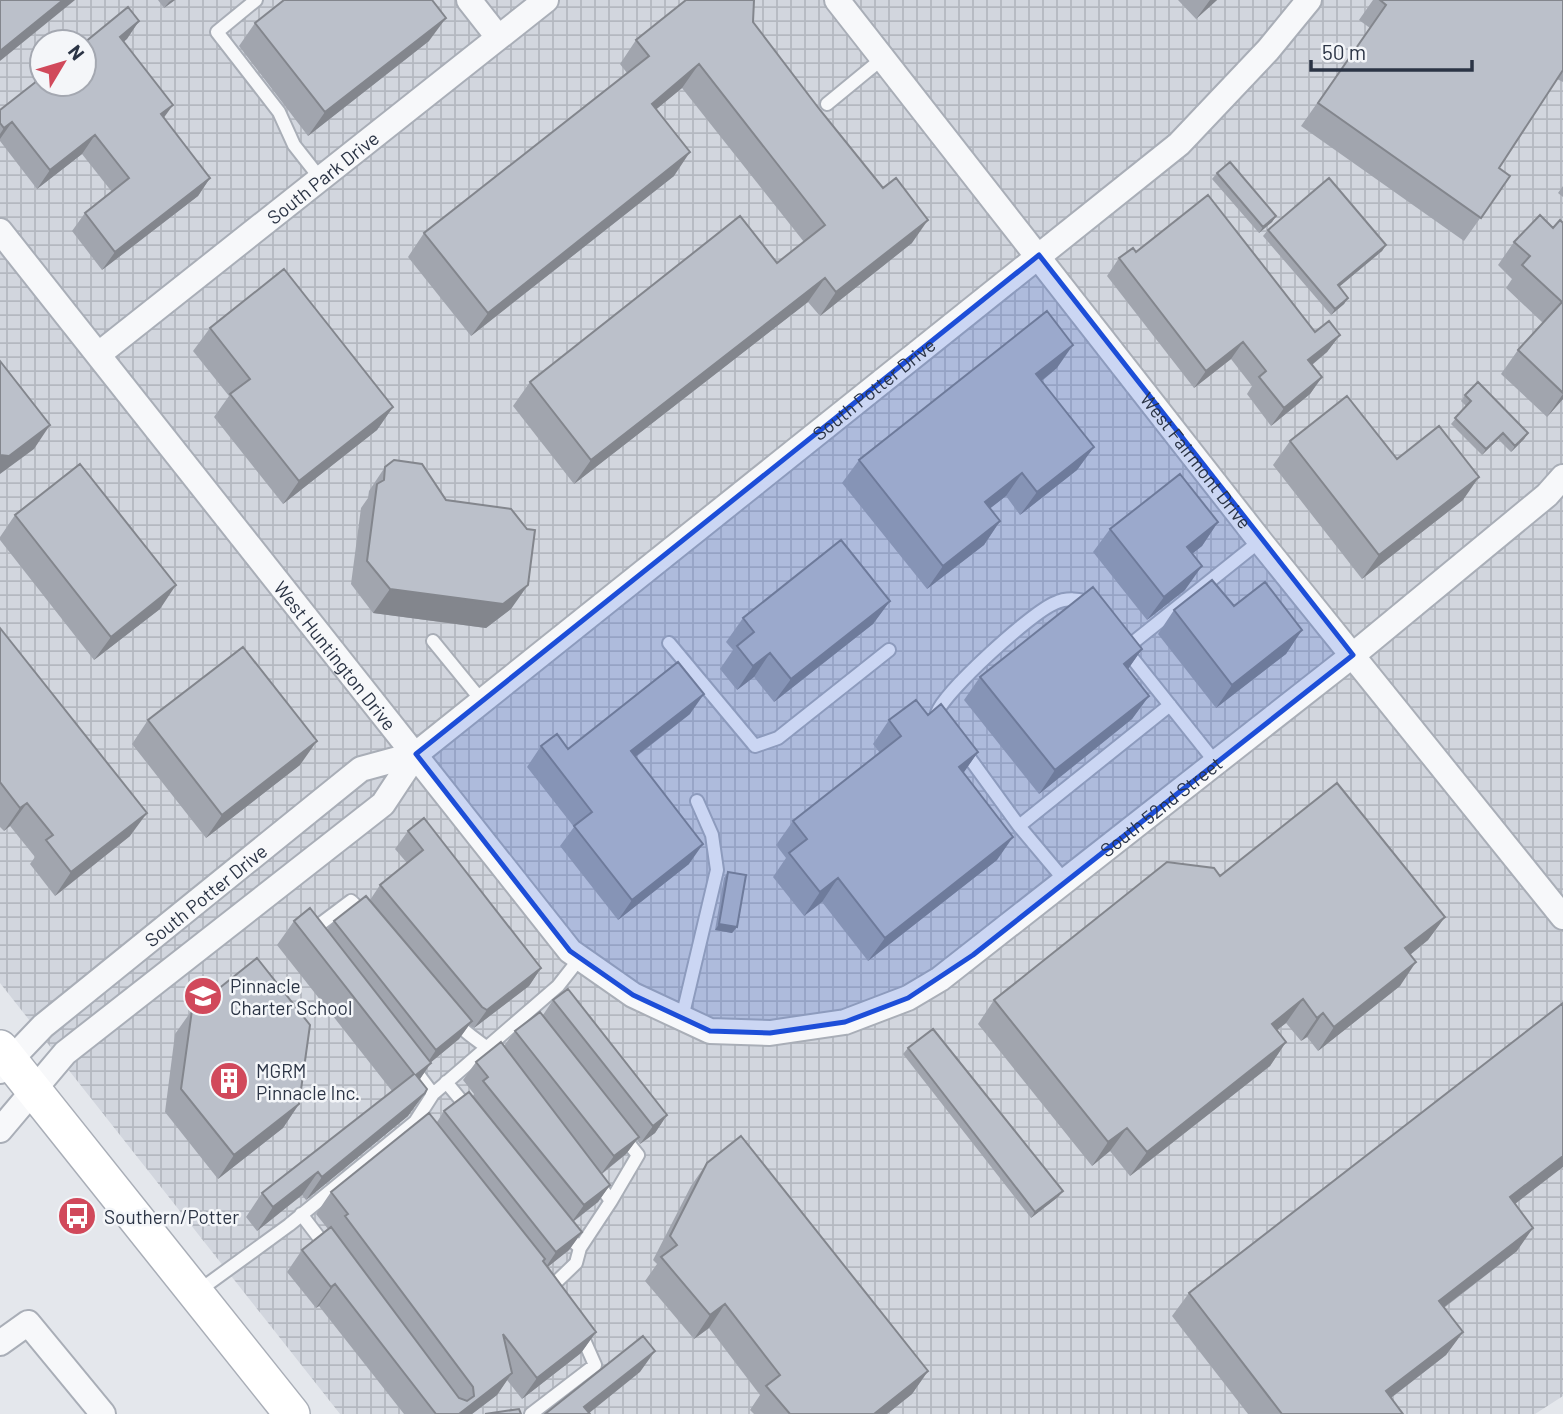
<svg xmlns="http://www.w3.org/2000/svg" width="1563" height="1414" viewBox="0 0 1563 1414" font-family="Barlow,sans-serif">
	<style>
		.industrial { fill: url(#industrial-grid); fill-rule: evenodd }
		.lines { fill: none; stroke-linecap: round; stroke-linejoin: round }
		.service-casing { stroke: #a9aeb7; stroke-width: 16 }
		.minor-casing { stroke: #a9aeb7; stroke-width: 28 }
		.secondary-casing { stroke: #a9aeb7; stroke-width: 38 }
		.service { stroke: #f7f8fa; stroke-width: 12 }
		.minor { stroke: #f7f8fa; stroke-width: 24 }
		.secondary { stroke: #fff; stroke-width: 35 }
		.wall { fill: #a1a5ae }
		.shaded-wall { fill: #83868d }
		.building { fill: #bbc0ca; stroke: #83868d; stroke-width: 2 }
		.marked { fill: #1d4ed8; fill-opacity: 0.2; stroke: #1d4ed8; stroke-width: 5; stroke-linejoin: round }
		.labels { text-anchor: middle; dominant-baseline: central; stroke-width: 5; stroke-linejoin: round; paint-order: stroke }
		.street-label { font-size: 19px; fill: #2b3445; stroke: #f4f6f9 }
		.poi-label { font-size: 19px; fill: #2b3445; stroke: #f4f6f9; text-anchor: start }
	</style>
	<defs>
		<pattern id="industrial-grid" width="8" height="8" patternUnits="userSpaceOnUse" patternTransform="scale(1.75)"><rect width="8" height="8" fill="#d2d6de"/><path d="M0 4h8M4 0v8" fill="none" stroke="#b4b8c0"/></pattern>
	</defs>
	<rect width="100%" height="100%" fill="#e4e7ec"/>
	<path class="industrial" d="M0,0H1563V1396L1535,1414H340L0,983ZM42,42H84V84H42Z"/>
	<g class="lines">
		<defs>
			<path id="service" d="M256,0L217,32L279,112L294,145L320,178
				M827,104L883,58
				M433,641L482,701
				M669,643L755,746L778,738L889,650
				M942,720L937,713C945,691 1032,612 1055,603C1065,598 1082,598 1091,604
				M963,749L1019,826
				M1216,763L1125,649L1260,541
				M1066,882L1019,826L1170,705
				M312,936L319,925L351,901L367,916
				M682,1018L717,870L712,835L697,801
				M455,1021C469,1038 487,1044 501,1061
				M412,1066L433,1094
				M446,1082L470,1111
				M611,1201L638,1155L622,1135
				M301,1214L327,1248
				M580,1248L611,1201L595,1179
				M548,1290L576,1263L580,1248L575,1243
				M197,1292L289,1225L415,1122L433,1094L558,986L580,958
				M531,1414L595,1365L580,1331"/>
			<g id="minor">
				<path d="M469,0L498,37"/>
				<path id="s1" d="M837,0L1260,541L1563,917"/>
				<path id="s2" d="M0,231L570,951L633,995L710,1031L770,1033L845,1022L908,998L940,979L1353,655L1547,495L1563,477"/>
				<path id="s3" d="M99,354L546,0"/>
				<path id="s4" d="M0,1071L43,1026L361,769L416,754"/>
				<path id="s5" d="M0,1130L65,1053L383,804L416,754L1179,144L1268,50L1309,0"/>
				<path d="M0,1343L28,1323L103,1414"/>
			</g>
			<path id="secondary" d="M0,1048L292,1414"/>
		</defs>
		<use href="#service" class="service-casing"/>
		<use href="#minor" class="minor-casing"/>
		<use href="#secondary" class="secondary-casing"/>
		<use href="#service" class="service"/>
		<use href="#minor" class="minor"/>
		<use href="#secondary" class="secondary"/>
	</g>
	<path class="wall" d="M158,0H175L164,8Z
		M1178,0H1217L1196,19Z
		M1373,0H1563V82L1557,79L1499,168L1510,176L1464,241L1301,126L1370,28L1359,20Z
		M139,21L124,42L164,118L210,178L198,196L102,270L72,231L85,213L112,192L82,154L37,189L0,141V110Z
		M753,22L912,243L820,316L808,302L574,484L513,406L530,382L777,263L804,242L682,88L656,109L674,176L471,336L408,257L424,233L627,73L620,64L636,40Z
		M255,23L429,41L308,136L239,46Z
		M1217,173L1276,216L1272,222L1259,233L1212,179Z
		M1563,186V197L1558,193Z
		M1563,223V399L1547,417L1501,374L1518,350L1543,323L1506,288L1512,279L1498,265L1514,242L1553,228Z
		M1268,230L1386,245L1382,251L1339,287L1348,298L1344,304L1331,315L1263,236Z
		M1136,252L1315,332L1340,335L1327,352L1312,365L1322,377L1310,394L1271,426L1247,394L1252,386L1231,359L1194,388L1107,276L1119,258Z
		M210,328L393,407L377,430L283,504L214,417L229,396L193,351Z
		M1057,368L1042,381L1094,447L1077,470L1020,515L1006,496L990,508L1000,521L984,545L927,589L842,483L859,460Z
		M1465,395L1528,433L1524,439L1511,452L1498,439L1482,455L1451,424L1466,406L1461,401Z
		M1290,441L1397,459L1463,500L1362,579L1273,465Z
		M385,467L511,609L486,628L373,613L351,584L361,508L368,498L369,491Z
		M15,515L160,609L94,660L0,540V537Z
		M1218,522L1202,546L1192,554L1185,590L1147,620L1093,552L1110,529Z
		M890,601L873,624L774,702L754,677L737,690L720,669L733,650L726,642L743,618Z
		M1234,606L1302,630L1286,654L1216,708L1158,634L1174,610Z
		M0,628L130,836L55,896L30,864L35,857L10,826L4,831L0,827Z
		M1142,649L1128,669L1149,696L1132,719L1039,794L964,700L980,677Z
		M690,714L636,757L689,864L618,920L560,846L574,827L527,767L541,746L568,749Z
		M928,715L978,752L963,773L997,860L868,961L822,902L804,916L773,877L786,858L776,845L793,821L880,753L873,744L889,720Z
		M148,720L300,765L206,838L132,744Z
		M408,831L541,968L529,986L474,1028L469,1025L459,1039L431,1062L420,1079L408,1116L306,1200L302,1195L257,1231L246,1217L262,1193L392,1091L277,945L294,921L327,930L334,921L370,900L380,885L407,863L395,849Z
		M728,872L737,927L732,933L715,930L724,878Z
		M1220,876L1445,917L1428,940L1410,955L1400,986L1318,1051L1307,1037L1301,1041L1286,1023L1277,1030L1286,1042L1270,1066L1130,1176L1110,1151L1092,1166L978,1024L994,1000Z
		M553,1000L667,1115L655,1133L640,1144L637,1139L626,1154L602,1174L610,1185L598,1202L573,1222L582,1232L569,1250L547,1267L596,1332L581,1353L522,1399L507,1380L497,1395L472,1414H404L319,1306L316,1308L287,1272L302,1250L328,1229L316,1214L331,1192L437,1122L444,1111L473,1096L474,1094L463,1080L476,1062L504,1046L515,1031L543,1015Z
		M192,1010L299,1104L283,1128L218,1179L165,1112L175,1034Z
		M908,1048L1063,1191L1058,1197L1031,1218L903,1054Z
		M707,1163L928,1371L912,1394L887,1414H754L750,1410L760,1395L709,1328L694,1339L645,1281L657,1264L653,1260L691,1186Z
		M1515,1204L1517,1251L1444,1308L1463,1332L1446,1355L1391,1398L1403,1414H1248L1172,1316L1189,1293Z"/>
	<path class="shaded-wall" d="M63,0H75L0,61V51Z
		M172,0H175L164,8L169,2Z
		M1210,0H1217L1196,19Z
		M446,18L429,41L308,136L325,112Z
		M139,21L127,39L107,55L120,37Z
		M699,64L682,88L635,127L652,104Z
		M173,105L160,123L161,114Z
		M12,122L0,139V134L4,128Z
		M95,135L82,154L37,189L50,170Z
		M690,152L674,176L471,336L488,313Z
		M210,178L198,196L102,270L115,252Z
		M1276,216L1272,222L1259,233L1263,227Z
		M928,220L912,243L820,316L836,292Z
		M1386,245L1382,251L1334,291L1338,285Z
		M825,278L808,302L574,484L591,460Z
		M1348,298L1344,304L1331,315L1335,309Z
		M1340,335L1327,352L1296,378L1308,360Z
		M1243,342L1231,359L1194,388L1206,371Z
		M1073,345L1057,368L1020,398L1036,374Z
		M1322,377L1310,394L1271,426L1284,408Z
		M1563,394V399L1547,417Z
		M393,407L377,430L283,504L299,481Z
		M50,425L34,449L0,474V455Z
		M1503,433L1498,439L1482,455L1486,449Z
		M1528,433L1524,439L1511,452L1515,446Z
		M1094,447L1077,470L1020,515L1037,492Z
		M1022,473L1006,496L969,525L985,502Z
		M1479,477L1463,500L1362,579L1379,555Z
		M1000,521L984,545L927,589L943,566Z
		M1218,522L1202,546L1170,571L1187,547Z
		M1202,566L1185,590L1147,620L1164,597Z
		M176,585L160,609L94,660L111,637Z
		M528,585L511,609L486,628L373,613L390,589Z
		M890,601L873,624L774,702L791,679Z
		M1302,630L1286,654L1216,708L1232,685Z
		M1142,649L1126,672L1124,664Z
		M770,653L754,677L737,690L753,666Z
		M704,694L690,714L617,771L631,751Z
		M1149,696L1132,719L1039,794L1055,770Z
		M317,741L300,765L206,838L222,815Z
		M978,752L962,775L959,767Z
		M27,803L10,826L4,831L20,808Z
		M147,813L130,836L55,896L71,872Z
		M1013,837L997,860L868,961L885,938Z
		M703,844L689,864L618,920L632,900Z
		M838,878L822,902L804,916L820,892Z
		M1445,917L1428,940L1389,972L1405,948Z
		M719,924L737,927L732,933L715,930Z
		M1416,962L1400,986L1318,1051L1334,1027Z
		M541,968L529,986L474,1028L487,1010Z
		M1303,999L1286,1023L1255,1047L1272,1024Z
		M1323,1013L1307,1037L1301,1041L1317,1018Z
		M472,1021L459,1039L424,1068L436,1050Z
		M1286,1042L1270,1066L1130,1176L1147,1152Z
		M431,1063L415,1086L416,1075Z
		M425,1093L408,1116L306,1200L322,1177Z
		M299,1104L283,1128L218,1179L234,1155Z
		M667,1115L655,1133L640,1144L653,1126Z
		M1127,1128L1110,1151L1092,1166L1108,1142Z
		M639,1137L626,1154L601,1174L614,1156Z
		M1563,1156V1167L1493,1221L1510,1197Z
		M318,1172L302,1195L257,1231L273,1207Z
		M610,1185L598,1202L571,1223L584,1205Z
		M1063,1191L1058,1197L1031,1218L1035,1212Z
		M1533,1228L1517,1251L1422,1324L1439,1301Z
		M582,1232L569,1250L544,1270L556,1252Z
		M335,1284L319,1306L316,1308L331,1287Z
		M725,1304L709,1328L694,1339L710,1315Z
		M596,1332L581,1353L522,1399L537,1378Z
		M1463,1332L1446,1355L1370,1414L1386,1391Z
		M655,1351L640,1372L588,1414L584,1407Z
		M928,1371L912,1394L887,1414H874Z
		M512,1373L497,1395L472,1414H459Z"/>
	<path class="building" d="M0,0H63L0,51Z
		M284,0H432L446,18L325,112L255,23Z
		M686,0H754L753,22L820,110L883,188L896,178L928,220L836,292L825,278L591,460L530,382L740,216L777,263L825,225L699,64L652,104L690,152L488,313L424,233L649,56L636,40Z
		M1380,0H1563V70L1499,168L1510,176L1481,218L1318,103L1386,5Z
		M128,7L139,21L120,37L173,105L161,114L210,178L115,252L85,213L129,178L95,135L50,170L12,122L4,128L0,123V110L42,77V84H84V43Z
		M1230,162L1276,216L1263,227L1217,173Z
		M1329,178L1386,245L1338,285L1348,298L1335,309L1268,230Z
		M1208,195L1315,332L1329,321L1340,335L1308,360L1322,377L1284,408L1259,377L1266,371L1243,342L1206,371L1119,258L1133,248L1136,252Z
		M1540,215L1553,228L1560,220L1563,223V393L1518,350L1562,302L1522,265L1530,256L1514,242Z
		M284,269L393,407L299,481L230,394L250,379L210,328Z
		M1047,311L1073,345L1036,374L1094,447L1037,492L1022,473L985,502L1000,521L943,566L859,460Z
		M0,361L50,425L9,456L0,455Z
		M1478,382L1528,433L1515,446L1503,433L1486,449L1455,418L1471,401L1465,395Z
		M1347,396L1397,459L1439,426L1479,477L1379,555L1290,441Z
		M394,460L422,464L446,500L511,509L527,529L535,530L528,585L503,604L390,589L367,561L377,484L384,480L385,467Z
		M80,464L176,585L111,637L15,515Z
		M1180,474L1218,522L1187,547L1202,566L1164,597L1110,529Z
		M841,540L890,601L791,679L770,653L753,666L737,646L754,632L743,618Z
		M1212,580L1234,606L1265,582L1302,630L1232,685L1174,610Z
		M1093,587L1142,649L1124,664L1149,696L1055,770L980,677Z
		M0,628L147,813L71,872L46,840L53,835L27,803L20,808L0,782Z
		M243,647L317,741L222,815L148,720Z
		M678,662L704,694L631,751L703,844L632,900L574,826L592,812L541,746L557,734L568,749Z
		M916,700L928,715L941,704L978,752L959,767L1013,837L885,938L838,878L820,892L789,853L807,839L793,821L901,736L889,720Z
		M1337,783L1445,917L1405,948L1416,962L1334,1027L1323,1013L1317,1018L1303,999L1272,1024L1286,1042L1147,1152L1127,1128L1108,1142L994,1000L1167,862L1214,868L1220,876Z
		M424,818L541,968L487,1010L482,1007L380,885L423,850L408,831Z
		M728,872L746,875L737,927L719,924Z
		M366,896L472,1021L436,1050L334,921Z
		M310,908L431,1063L416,1075L427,1089L425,1093L322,1177L318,1172L273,1207L262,1193L414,1074L294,921Z
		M257,958L310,1025L299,1104L234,1155L181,1089L192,1010Z
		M568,989L667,1115L653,1126L553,1000Z
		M1563,1003V1156L1510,1197L1533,1228L1439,1301L1463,1332L1386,1391L1403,1414H1282L1189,1293Z
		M540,1012L639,1137L614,1156L515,1031Z
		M933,1029L1063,1191L1035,1212L908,1048Z
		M501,1042L610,1185L584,1205L483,1081L488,1077L476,1062Z
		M469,1092L582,1232L556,1252L444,1111Z
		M429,1113L545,1259L543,1261L596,1332L537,1378L503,1334L512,1373L459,1414H436L335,1284L331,1287L302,1250L331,1227L459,1398L467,1401L474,1396L473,1387L345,1216L348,1214L331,1192Z
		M741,1136L928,1371L874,1414H790L766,1386L780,1375L725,1304L710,1315L661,1257L677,1245L670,1236L707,1163Z
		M643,1336L655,1351L584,1407L590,1414H545Z
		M519,1409L521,1414H485Z"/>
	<path class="marked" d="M1039,255L1353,655L973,955L908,998L845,1022L770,1033L710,1031L633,995L570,951L416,754Z"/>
	<defs>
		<symbol id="school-disc" viewBox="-11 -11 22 22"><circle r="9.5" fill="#d1495b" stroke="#f4f6f9"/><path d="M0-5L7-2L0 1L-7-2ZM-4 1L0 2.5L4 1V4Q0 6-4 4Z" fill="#fff"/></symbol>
		<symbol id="building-disc" viewBox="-11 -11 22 22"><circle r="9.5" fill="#d1495b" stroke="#f4f6f9"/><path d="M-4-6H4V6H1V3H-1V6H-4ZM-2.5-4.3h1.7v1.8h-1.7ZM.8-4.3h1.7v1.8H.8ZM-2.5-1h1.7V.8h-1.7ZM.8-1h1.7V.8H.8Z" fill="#fff"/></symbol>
		<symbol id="bus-disc" viewBox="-11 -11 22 22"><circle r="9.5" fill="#d1495b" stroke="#f4f6f9"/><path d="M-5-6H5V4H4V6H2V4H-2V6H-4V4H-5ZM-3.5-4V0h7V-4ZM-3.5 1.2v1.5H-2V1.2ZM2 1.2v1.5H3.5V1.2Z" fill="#fff"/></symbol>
	</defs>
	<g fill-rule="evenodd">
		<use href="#school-disc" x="181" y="974" width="44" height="44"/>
		<use href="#building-disc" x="207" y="1059" width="44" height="44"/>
		<use href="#bus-disc" x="55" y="1194" width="44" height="44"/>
	</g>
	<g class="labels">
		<g class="street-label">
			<text stroke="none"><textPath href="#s3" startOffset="285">South Park Drive</textPath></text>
			<text stroke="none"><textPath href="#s5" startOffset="1150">South Potter Drive</textPath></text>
			<text stroke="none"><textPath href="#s1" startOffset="584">West Fairmont Drive</textPath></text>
			<text stroke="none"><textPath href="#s2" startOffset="541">West Huntington Drive</textPath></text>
			<text stroke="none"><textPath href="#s2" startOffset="1601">South 52nd Street</textPath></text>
			<text stroke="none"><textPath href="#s4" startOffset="271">South Potter Drive</textPath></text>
		</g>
		<g class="poi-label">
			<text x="230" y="985">Pinnacle<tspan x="230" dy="22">Charter School</tspan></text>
			<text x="256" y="1070">MGRM<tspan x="256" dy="22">Pinnacle Inc.</tspan></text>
			<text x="104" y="1216">Southern/Potter</text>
		</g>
	</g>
	<g transform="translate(63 63) rotate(52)"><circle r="33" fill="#f4f6f9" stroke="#a4a8b1" stroke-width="2"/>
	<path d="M0-5L12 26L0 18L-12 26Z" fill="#d1495b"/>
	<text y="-10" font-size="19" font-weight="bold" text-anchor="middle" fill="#2b3445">N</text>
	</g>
	<path d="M1311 60v10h161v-10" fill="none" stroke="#2b3445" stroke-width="3.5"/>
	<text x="1322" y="60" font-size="21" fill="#2b3445" stroke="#f4f6f9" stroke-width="5" paint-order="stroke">50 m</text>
</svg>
